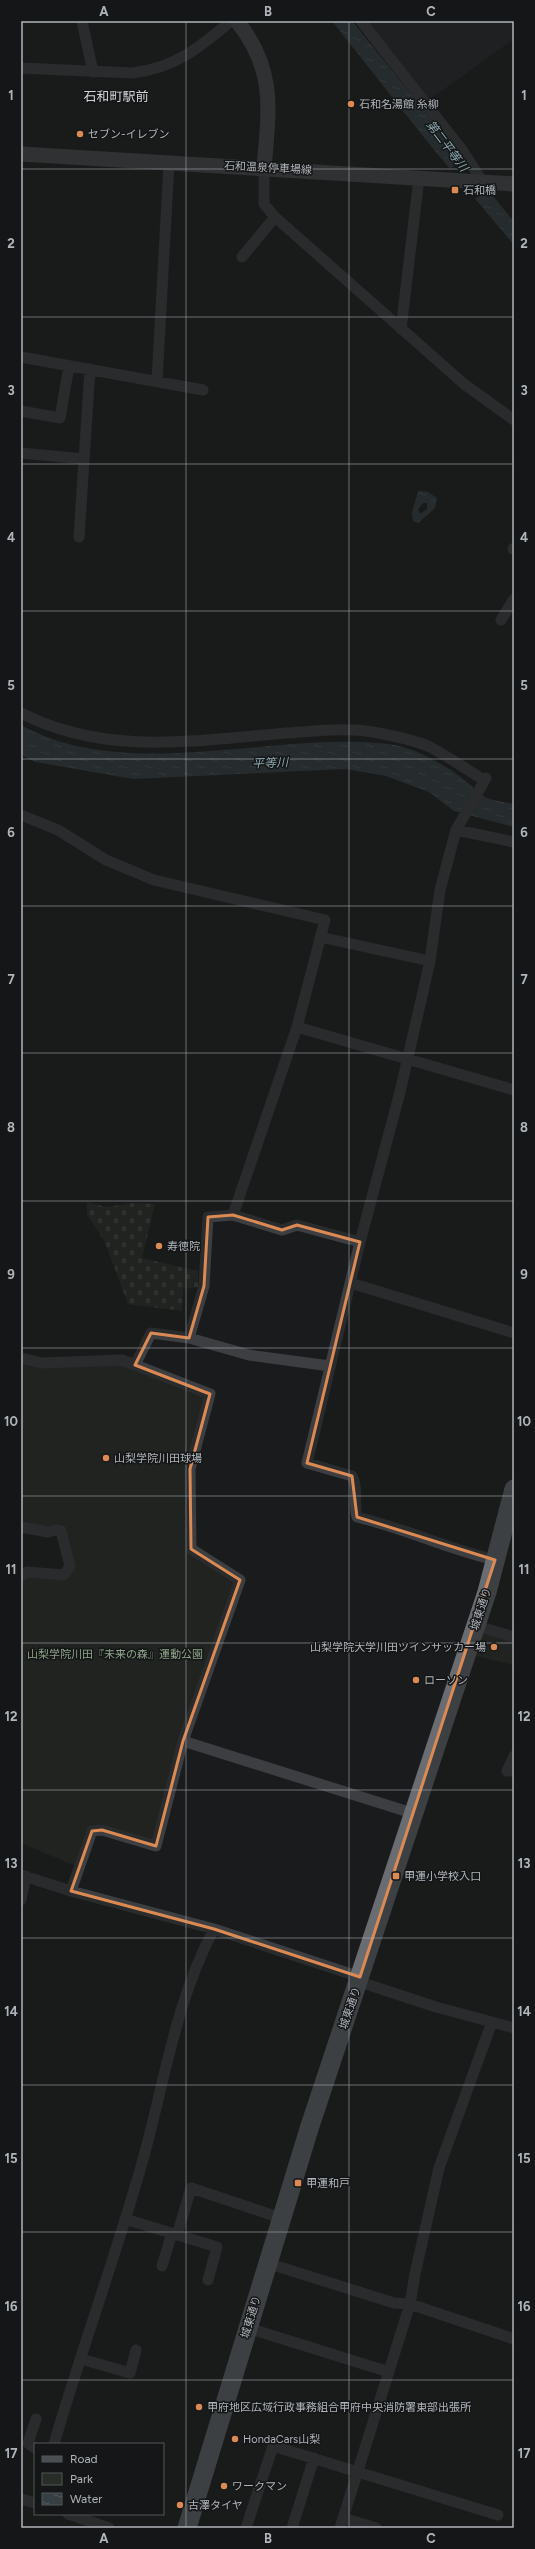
<svg xmlns="http://www.w3.org/2000/svg" width="535" height="2549" viewBox="0 0 535 2549" font-family="Figtree,'Noto Sans JP',sans-serif">
	<style>
		.built { fill: #272729 }
		.cemetery { fill: url(#cemetery-stones) }
		.green { fill: #282e27 }
		.water { fill: url(#water-ripples); fill-rule: evenodd }
		.pier { fill: #1a1b1c }
		.lines { fill: none; stroke-linecap: round; stroke-linejoin: round }
		.street { stroke: #3c3e41; stroke-width: 11 }
		.secondary { stroke: #4a4d51; stroke-width: 15 }
		.highway { stroke: #696d71; stroke-width: 19 }
		.marked { fill: none; stroke: #dc8a53; stroke-width: 3; stroke-linejoin: round }
		.grid { fill: none; stroke: #afb5ba; stroke-width: 1; stroke-opacity: 0.55 }
		.poi-dot { fill: #dc8a53; stroke: #151617; stroke-width: 1.5 }
		.labels { text-anchor: middle; dominant-baseline: central; stroke-width: 3; stroke-linejoin: round; paint-order: stroke }
		.poi-label { font-size: 11px; fill: #afb5ba; stroke: #151617; text-anchor: start }
		.street-label { font-size: 11px; fill: #afb5ba; stroke: #151617 }
		.park-label { font-size: 11px; fill: #8da288; stroke: #151617 }
		.water-label { font-size: 12px; font-style: italic; fill: #8ba8b0; stroke: #151617 }
		.quarter-label { font-size: 13px; fill: #cfd3d7; stroke: #151617 }
		.neatline { fill: none; stroke: #afb5ba; stroke-width: 1.5 }
		.grid-label { font-size: 13px; text-anchor: middle; font-weight: bold; fill: #afb5ba }
	</style>
	<defs>
		<pattern id="cemetery-stones" width="16" height="16" patternUnits="userSpaceOnUse"><rect width="16" height="16" fill="#282e27"/><path d="M2 7V4a2 2 0 0 1 4 0v3zM10 15v-3a2 2 0 0 1 4 0v3z" fill="#454a44"/></pattern>
		<pattern id="water-ripples" width="26" height="14" patternUnits="userSpaceOnUse"><rect width="26" height="14" fill="#364044"/><path d="M2 4q2-2 4 0t4 0M15 11q2-2 4 0t4 0" fill="none" stroke="#51595d"/></pattern>
	</defs>
	<rect width="100%" height="100%" fill="#1a1b1c"/>
	<path class="built" d="M365,21H514V39L426,102Z"/>
	<path class="cemetery" d="M87,1202L106,1207L134,1203L155,1204L142,1258L198,1271V1287L183,1289L182,1311L128,1304L104,1240L87,1215Z"/>
	<path class="green" d="M25,1360H122L210,1394L196,1443L191,1549L240,1580L183,1741L156,1846L99,1825L76,1866L21,1843V1576L64,1575L70,1566L61,1531L21,1527V1371Z
		M480,1630L514,1639V1665L471,1655Z"/>
	<path class="water" d="M332,21H352L514,222V245L430,145Z
		M418,491L428,492L437,498L435,508L418,523L413,521L412,513ZM423,503H427V509L420,514L418,509Z
		M21,725C126,784 273,731 388,744C415,747 445,765 466,781C472,786 478,793 485,797C493,801 505,802 514,804V827L454,811L429,792L386,776L346,769L133,779L36,762L21,755Z"/>
	<path class="pier" d="M466,161L490,191L474,199L448,169Z"/>
	<g class="lines">
		<path class="street" d="M82,21L93,72
			M361,21L462,150L483,182
			M21,68L132,73C175,68 199,48 231,21
			M264,168V204L275,217L464,384L514,420
			M242,257L275,217
			M401,329L419,178
			M21,357L203,390
			M157,381L169,163
			M21,411L60,418L69,366
			M21,453L84,459
			M79,537L90,369
			M513,549L514,548
			M501,620L514,599
			M21,713C107,757 196,740 287,733C317,731 349,727 378,733C394,736 415,740 430,747C449,757 466,769 484,780
			M486,778L456,830L440,890L430,961L400,1092L360,1242L307,1463L352,1476C359,1490 353,1503 357,1517C404,1528 448,1549 495,1560
			M21,815L58,830L106,860L154,880L325,920L297,1027L233,1215L208,1217L204,1286L189,1338L151,1333L135,1365
			M456,830L514,842
			M320,937L430,961
			M297,1027L514,1090
			M233,1215L282,1230L297,1225L360,1242
			M351,1283L514,1333
			M189,1338L249,1355L330,1366
			M21,1358L42,1363L122,1360L210,1394L190,1469L191,1549L240,1580L183,1741L156,1846L102,1830L92,1831L71,1891L21,1875
			M21,1527L48,1532L56,1530L61,1531L70,1566L64,1575L27,1572L21,1576
			M476,1626L514,1637
			M183,1741L412,1813
			M514,1756L507,1771H514
			M71,1891L214,1929
			M21,1900L26,1876
			M125,2219L217,2247L208,2280
			M177,2235L191,2188L281,2218
			M267,2263L394,2303L410,2304L514,2339
			M162,2266L172,2233
			M248,2328L389,2372
			M81,2359L130,2373L136,2350
			M54,2444C82,2348 117,2253 144,2156C165,2079 176,2000 214,1929L360,1977L366,1984L436,2007L514,2028
			M35,2448L28,2443L36,2419
			M21,2499L35,2503
			M68,2514L109,2528
			M343,2518L376,2528
			M246,2528L273,2446L498,2515
			M292,2528L314,2458
			M340,2528L410,2304L415,2274L439,2168L492,2022"/>
		<path class="secondary" d="M237,21C276,70 269,109 264,168
			M21,154L514,184"/>
		<path class="highway" d="M187,2528L309,2129L487,1592L514,1489"/>
	</g>
	<path d="M0 0H535V2549H0ZM233,1215L282,1230L297,1225L360,1242L307,1463L352,1476L357,1517L495,1560L360,1977L214,1929L71,1891L92,1831L102,1830L156,1846L183,1741L240,1580L191,1549L190,1469L210,1394L135,1365L151,1333L189,1338L204,1286L208,1217Z" fill="#1a1b1c" fill-opacity=".55" fill-rule="evenodd"/>
	<path class="marked" d="M233,1215L282,1230L297,1225L360,1242L307,1463L352,1476L357,1517L495,1560L360,1977L214,1929L71,1891L92,1831L102,1830L156,1846L183,1741L240,1580L191,1549L190,1469L210,1394L135,1365L151,1333L189,1338L204,1286L208,1217Z"/>
	<path class="grid" d="M186,21V2528M349,21V2528M21,169H514M21,317H514M21,464H514M21,611H514M21,759H514M21,906H514M21,1053H514M21,1201H514M21,1348H514M21,1496H514M21,1643H514M21,1790H514M21,1938H514M21,2085H514M21,2232H514M21,2380H514"/>
	<g class="poi-dot">
		<circle cx="351" cy="104" r="4"/>
		<circle cx="80" cy="134" r="4"/>
		<rect x="451" y="186" width="8" height="8" rx="2"/>
		<circle cx="159" cy="1246" r="4"/>
		<circle cx="106" cy="1458" r="4"/>
		<circle cx="494" cy="1647" r="4"/>
		<circle cx="416" cy="1680" r="4"/>
		<rect x="392" y="1872" width="8" height="8" rx="2"/>
		<rect x="294" y="2179" width="8" height="8" rx="2"/>
		<circle cx="199" cy="2407" r="4"/>
		<circle cx="235" cy="2439" r="4"/>
		<circle cx="224" cy="2486" r="4"/>
		<circle cx="180" cy="2505" r="4"/>
	</g>
	<g class="labels">
		<g class="poi-label">
			<text x="359" y="104">石和名湯館 糸柳</text>
			<text x="88" y="134">セブン-イレブン</text>
			<text x="463" y="190">石和橋</text>
			<text x="167" y="1246">寿徳院</text>
			<text x="114" y="1458">山梨学院川田球場</text>
			<text x="486" y="1647" text-anchor="end">山梨学院大学川田ツインサッカー場</text>
			<text x="424" y="1680">ローソン</text>
			<text x="404" y="1876">甲運小学校入口</text>
			<text x="306" y="2183">甲運和戸</text>
			<text x="207" y="2407">甲府地区広域行政事務組合甲府中央消防署東部出張所</text>
			<text x="243" y="2439">HondaCars山梨</text>
			<text x="232" y="2486">ワークマン</text>
			<text x="188" y="2505">古澤タイヤ</text>
		</g>
		<g class="street-label">
			<text transform="translate(268 168) rotate(3)">石和温泉停車場線</text>
			<text transform="translate(481 1609) rotate(-72)">城東通り</text>
			<text transform="translate(350 2008) rotate(-71)">城東通り</text>
			<text transform="translate(251 2317) rotate(-73)">城東通り</text>
		</g>
		<g class="park-label">
			<text x="115" y="1654">山梨学院川田『未来の森』運動公園</text>
		</g>
		<g class="water-label">
			<text transform="translate(447 146) rotate(53)">第二平等川</text>
			<text transform="translate(270 763) rotate(-2)">平等川</text>
		</g>
		<g class="quarter-label">
			<text x="116" y="96">石和町駅前</text>
		</g>
	</g>
	<rect width="535" height="2549" fill="none" stroke="#151617" stroke-width="44"/>
	<rect x="34" y="2443" width="130" height="72" fill="#151617" stroke="#535658"/>
	<rect x="42" y="2456" width="20" height="6" fill="#4a4d51" stroke="#535658"/>
	<text x="70" y="2463" font-size="12" fill="#afb5ba">Road</text>
	<rect x="42" y="2473" width="20" height="12" fill="#282e27" stroke="#535658"/>
	<text x="70" y="2483" font-size="12" fill="#afb5ba">Park</text>
	<rect x="42" y="2493" width="20" height="12" fill="url(#water-ripples)" stroke="#535658"/>
	<text x="70" y="2503" font-size="12" fill="#afb5ba">Water</text>
	<rect x="22" y="22" width="491" height="2505" class="neatline"/>
	<g class="grid-label">
		<text x="104" y="16">A</text>
		<text x="268" y="16">B</text>
		<text x="431" y="16">C</text>
		<text x="11" y="100">1</text>
		<text x="524" y="100">1</text>
		<text x="11" y="248">2</text>
		<text x="524" y="248">2</text>
		<text x="11" y="395">3</text>
		<text x="524" y="395">3</text>
		<text x="11" y="542">4</text>
		<text x="524" y="542">4</text>
		<text x="11" y="690">5</text>
		<text x="524" y="690">5</text>
		<text x="11" y="837">6</text>
		<text x="524" y="837">6</text>
		<text x="11" y="984">7</text>
		<text x="524" y="984">7</text>
		<text x="11" y="1132">8</text>
		<text x="524" y="1132">8</text>
		<text x="11" y="1279">9</text>
		<text x="524" y="1279">9</text>
		<text x="11" y="1426">10</text>
		<text x="524" y="1426">10</text>
		<text x="11" y="1574">11</text>
		<text x="524" y="1574">11</text>
		<text x="11" y="1721">12</text>
		<text x="524" y="1721">12</text>
		<text x="11" y="1868">13</text>
		<text x="524" y="1868">13</text>
		<text x="11" y="2016">14</text>
		<text x="524" y="2016">14</text>
		<text x="11" y="2163">15</text>
		<text x="524" y="2163">15</text>
		<text x="11" y="2311">16</text>
		<text x="524" y="2311">16</text>
		<text x="11" y="2458">17</text>
		<text x="524" y="2458">17</text>
		<text x="104" y="2543">A</text>
		<text x="268" y="2543">B</text>
		<text x="431" y="2543">C</text>
	</g>
</svg>
